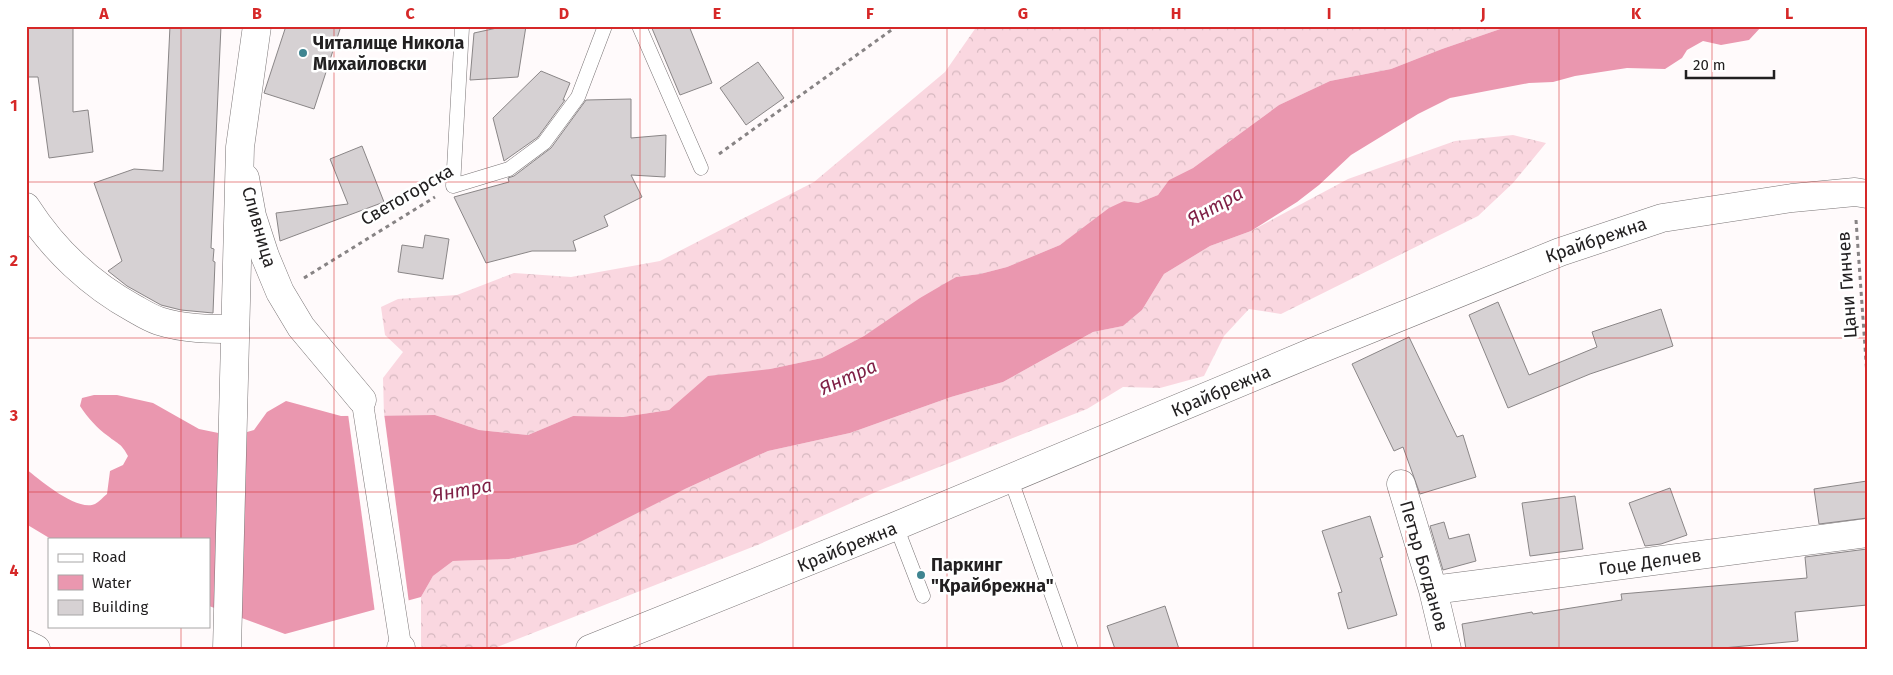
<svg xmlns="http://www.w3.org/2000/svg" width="1893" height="675" viewBox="0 0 1893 675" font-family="'Fira Sans',sans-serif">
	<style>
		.forest { fill: url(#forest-crowns) }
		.water { fill: #ea97af }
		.pier { fill: #fffafb }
		.building { fill: #d6d1d3; stroke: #8a8687 }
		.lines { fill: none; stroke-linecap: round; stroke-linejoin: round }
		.service-casing { stroke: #7a7576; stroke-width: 15 }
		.pedestrian-casing { stroke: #7a7576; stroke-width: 22 }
		.minor-casing { stroke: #7a7576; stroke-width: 29 }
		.tertiary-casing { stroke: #7a7576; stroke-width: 29 }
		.path { stroke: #878384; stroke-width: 3; stroke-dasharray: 4 4; stroke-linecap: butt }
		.service { stroke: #fff; stroke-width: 14 }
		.pedestrian { stroke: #fff; stroke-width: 21 }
		.minor { stroke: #fff; stroke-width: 28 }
		.tertiary { stroke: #fff; stroke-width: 28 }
		.grid { fill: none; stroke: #d62828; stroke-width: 1; stroke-opacity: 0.55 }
		.poi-dot { fill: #3f8591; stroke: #fff; stroke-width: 2 }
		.labels { text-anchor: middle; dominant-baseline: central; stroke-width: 5; stroke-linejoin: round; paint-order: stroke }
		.poi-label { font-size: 18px; font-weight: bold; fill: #222021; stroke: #fff; text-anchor: start }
		.street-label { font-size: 18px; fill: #222021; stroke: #fff }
		.water-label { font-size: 19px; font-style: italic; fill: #7f2046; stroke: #fff }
		.neatline { fill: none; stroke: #d62828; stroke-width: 2 }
		.grid-label { font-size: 16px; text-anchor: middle; font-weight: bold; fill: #d62828 }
	</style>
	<defs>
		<pattern id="forest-crowns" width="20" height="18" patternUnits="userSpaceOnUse" patternTransform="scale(1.25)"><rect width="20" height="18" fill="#fad7e0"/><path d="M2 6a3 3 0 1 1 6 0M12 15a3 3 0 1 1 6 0" fill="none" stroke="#d6b8c0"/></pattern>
	</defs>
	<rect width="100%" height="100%" fill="#fffafb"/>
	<path class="forest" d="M977,26H1509L1442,49L1391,69L1330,81L1279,105L1193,168L1169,180L1158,195L1138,203L1124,201L1060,245L1007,267L980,274L956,277L864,336L822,358L770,369L689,394L669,410L623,417L573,416L528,435L479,430L435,415H384L383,378L403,352L385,335L381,307L398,299L457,295L514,273L571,277L660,261L814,182L945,72Z
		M1513,135L1546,143L1513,183L1478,216L1281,314L1249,309L1224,336L1204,376L1160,388L1123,387L1087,409L878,491L760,544L492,649H422L421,644V597L433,576L453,561L509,559L685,489L768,451L850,433L951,397L1003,382L1093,332L1123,326L1142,310L1164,274L1210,246L1251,231L1348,179L1455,141Z"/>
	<path class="water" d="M1509,26H1762L1749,40L1721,45L1703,41L1687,50L1682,58L1665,69L1627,68L1575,76L1553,82L1529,83L1450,98L1418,114L1351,155L1319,185L1297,202L1251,231L1210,246L1164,274L1142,310L1123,326L1093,332L1003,382L951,397L850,433L768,451L685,489L576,544L509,559L453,561L433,576L421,597L285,634L209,606V539H51L26,524V469C40,480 77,512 95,504C99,502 103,497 107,494L110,471L123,465L128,456C121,443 119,445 108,436C97,428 88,418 80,406L82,398L94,395H117L153,403L199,429L233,436L254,430L267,412L286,401L341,416L435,415L479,430L528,435L573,416L623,417L669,410L708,376L770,369L822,358L864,336L920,298L956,277L980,274L1007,267L1060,245L1109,208L1124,201L1138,203L1158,195L1169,180L1193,168L1279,105L1330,81L1391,69L1442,49Z"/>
	<path class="pier" d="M384,413L409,603L375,613L348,414Z"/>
	<path class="building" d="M26,26H73V112L88,110L93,152L49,158L38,77H26Z
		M170,26H221L211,248L214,249L213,261L215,262L213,313L181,310L161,305L127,286L108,271L122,261L94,183L134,169L163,171Z
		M286,26H341L314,109L264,93Z
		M506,26H526L518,77L470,80L474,33Z
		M651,26H689L712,83L680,95Z
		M758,62L784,98L746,125L720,88Z
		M541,71L570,83L563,100H565L538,137L504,161L493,118Z
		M631,99V138L666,135L665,177L631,175L642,197L604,216L608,226L573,241L576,251H532L486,263L454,197L509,182L508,178L514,176L551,148L586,100Z
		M362,146L384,202L280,241L276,213L348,204L330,159Z
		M425,235L449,239L443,279L398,272L402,245L423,248Z
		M1498,302L1529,375L1597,347L1592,332L1661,309L1673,346L1590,374L1508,408L1469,315Z
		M1409,337L1457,437L1463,435L1476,477L1420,494L1403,447L1394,451L1352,364Z
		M1867,481V518L1819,524L1814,489Z
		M1670,488L1687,535L1661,544L1645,546L1629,503Z
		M1575,496L1583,549L1530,556L1522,503Z
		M1370,516L1383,557L1380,558L1397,615L1348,629L1338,593L1342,592L1322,531Z
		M1444,522L1449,539L1469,534L1476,561L1443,570L1430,526Z
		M1867,549V605L1795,612L1798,641L1712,649H1466L1462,624L1532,612L1533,614L1622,600L1621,594L1807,578L1805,557Z
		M1165,606L1179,649H1115L1107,626Z"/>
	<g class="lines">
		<defs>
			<path id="service" d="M639,26L701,168
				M462,28L453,186L509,169L544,143L578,97L605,26
				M1011,480L1071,649
				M896,526L923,596"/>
			<path id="pedestrian" d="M362,400L401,648"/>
			<path id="minor" d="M245,178L252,216L265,256L280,292L301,327L362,400
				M26,207C53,249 91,285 135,309C142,313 150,318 159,321C184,329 209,329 235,329
				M1401,484L1433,590L1447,649
				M1433,590L1867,533
				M401,649V648
				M590,649L896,526L1313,352L1560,252L1662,218L1792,198L1855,192L1867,194"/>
			<path id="tertiary" d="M26,644L36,649
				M227,649L240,147L257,26"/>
		</defs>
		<use href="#service" class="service-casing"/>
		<use href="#pedestrian" class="pedestrian-casing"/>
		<use href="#minor" class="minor-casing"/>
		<use href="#tertiary" class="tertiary-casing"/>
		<path class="path" d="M719,154L897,26
			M1856,220L1867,375
			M304,278L435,197"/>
		<use href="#service" class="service"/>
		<use href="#pedestrian" class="pedestrian"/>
		<use href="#minor" class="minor"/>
		<use href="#tertiary" class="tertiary"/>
	</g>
	<path class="grid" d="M181,26V539M334,26V649M487,26V649M640,26V649M793,26V649M947,26V649M1100,26V649M1253,26V649M1406,26V649M1559,26V649M1712,26V649M26,182H1867M26,338H1867M26,492H1867M181,626V649"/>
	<g class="poi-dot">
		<circle cx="303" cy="53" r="5"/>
		<circle cx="921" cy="575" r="5"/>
	</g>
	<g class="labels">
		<g class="poi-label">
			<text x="313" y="43">Читалище Никола<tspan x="313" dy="21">Михайловски</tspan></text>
			<text x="931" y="565">Паркинг<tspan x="931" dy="21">"Крайбрежна"</tspan></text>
		</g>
		<g class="street-label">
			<text transform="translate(407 195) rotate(-30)">Светогорска</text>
			<text transform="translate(259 227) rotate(74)">Сливница</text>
			<text transform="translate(1596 240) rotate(-19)">Крайбрежна</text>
			<text transform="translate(1847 285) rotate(-94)">Цани Гинчев</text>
			<text transform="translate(1221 391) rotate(-23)">Крайбрежна</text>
			<text transform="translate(847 547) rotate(-22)">Крайбрежна</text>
			<text transform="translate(1650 562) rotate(-8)">Гоце Делчев</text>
			<text transform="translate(1424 566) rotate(74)">Петър Богданов</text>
		</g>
		<g class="water-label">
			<text transform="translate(1215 206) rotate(-29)">Янтра</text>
			<text transform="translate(848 377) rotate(-24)">Янтра</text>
			<text transform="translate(462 490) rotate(-10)">Янтра</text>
		</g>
	</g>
	<rect width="1893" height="675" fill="none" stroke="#ffffff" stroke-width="55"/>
	<rect x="48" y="538" width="162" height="90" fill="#ffffff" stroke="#a7a6a6"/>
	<rect x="58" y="554" width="25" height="8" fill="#ffffff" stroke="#a7a6a6"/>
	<text x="92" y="562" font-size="15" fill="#222021">Road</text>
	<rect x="58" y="575" width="25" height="15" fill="#ea97af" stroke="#a7a6a6"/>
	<text x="92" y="588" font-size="15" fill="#222021">Water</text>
	<rect x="58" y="600" width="25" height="15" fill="#d6d1d3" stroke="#a7a6a6"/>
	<text x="92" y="612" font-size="15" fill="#222021">Building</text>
	<path d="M1686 70v8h88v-8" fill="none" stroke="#222021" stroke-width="2.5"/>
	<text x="1693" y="70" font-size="15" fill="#222021" stroke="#ffffff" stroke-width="4" paint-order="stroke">20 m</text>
	<rect x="28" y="28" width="1838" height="620" class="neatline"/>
	<g class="grid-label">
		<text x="104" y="19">A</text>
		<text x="257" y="19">B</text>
		<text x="410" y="19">C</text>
		<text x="564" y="19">D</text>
		<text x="717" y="19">E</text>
		<text x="870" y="19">F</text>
		<text x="1023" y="19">G</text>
		<text x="1176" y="19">H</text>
		<text x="1329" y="19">I</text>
		<text x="1483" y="19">J</text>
		<text x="1636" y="19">K</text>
		<text x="1789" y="19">L</text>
		<text x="14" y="111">1</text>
		<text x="14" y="266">2</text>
		<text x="14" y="421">3</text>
		<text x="14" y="576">4</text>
	</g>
</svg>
